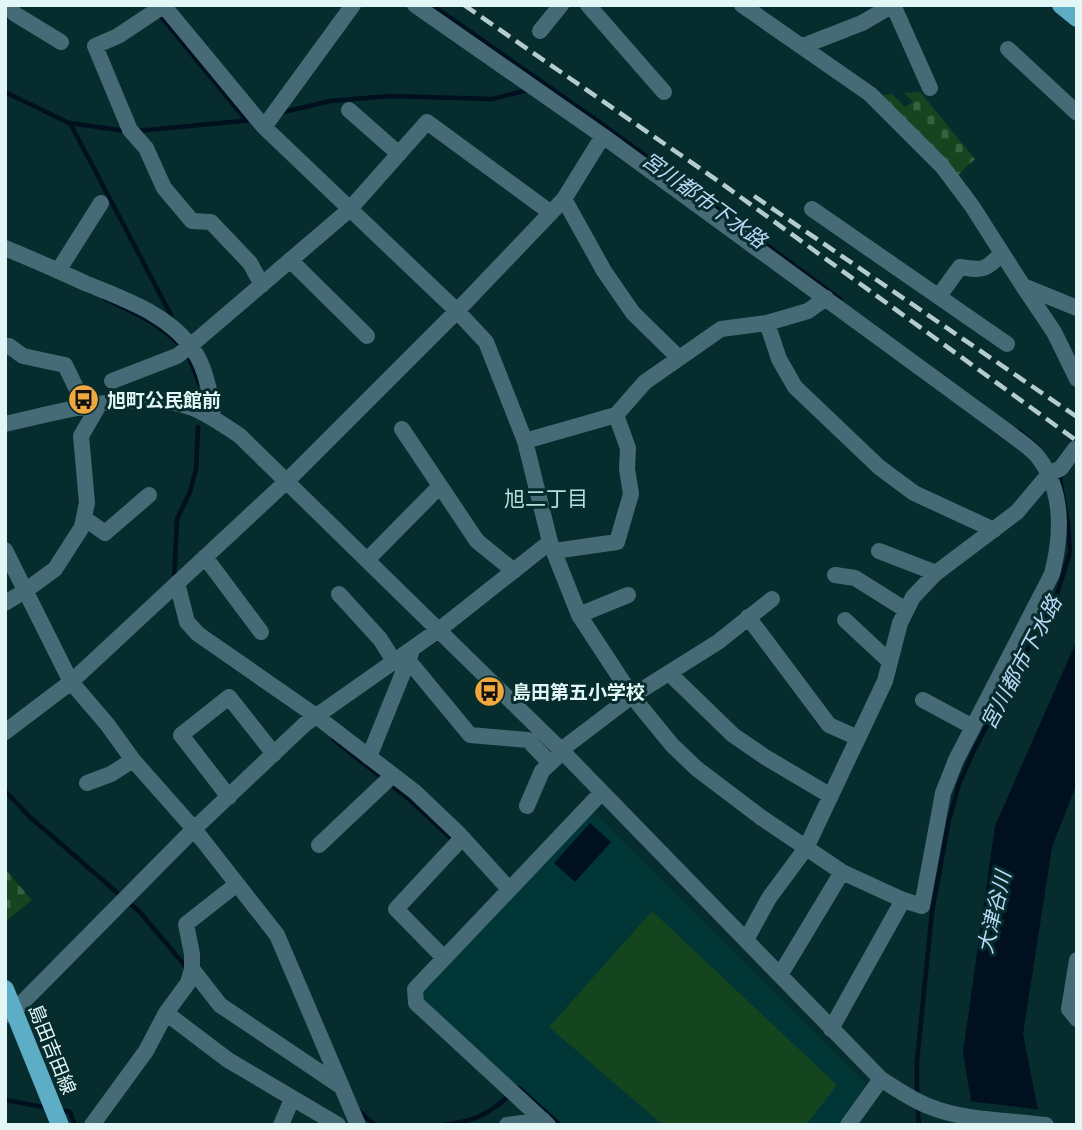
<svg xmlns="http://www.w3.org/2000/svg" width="1082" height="1130" viewBox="0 0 1082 1130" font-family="'Exo 2','Noto Sans JP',sans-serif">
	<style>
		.built { fill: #013637 }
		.cemetery { fill: url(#cemetery-stones) }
		.pitch { fill: #15451e }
		.water { fill: #01101f }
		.pier { fill: #062c2d }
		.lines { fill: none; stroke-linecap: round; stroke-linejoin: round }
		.stream { stroke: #01101f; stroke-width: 4.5 }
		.minor { stroke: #466a76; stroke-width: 16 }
		.major { stroke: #5eadc6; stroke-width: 18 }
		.rail { stroke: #b5cccd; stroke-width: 4.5; stroke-dasharray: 14 7; stroke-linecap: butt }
		.labels { text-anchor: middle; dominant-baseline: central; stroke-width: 6; stroke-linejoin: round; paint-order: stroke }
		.poi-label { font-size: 19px; font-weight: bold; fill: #e3f6f6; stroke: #062c2d; text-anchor: start }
		.street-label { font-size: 19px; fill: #e3f6f6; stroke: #062c2d }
		.water-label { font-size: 21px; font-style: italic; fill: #b9d9f6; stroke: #062c2d }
		.neighbourhood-label { font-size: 21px; fill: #b8dfdf; stroke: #062c2d }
	</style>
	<defs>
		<pattern id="cemetery-stones" width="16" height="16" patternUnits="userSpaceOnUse" patternTransform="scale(1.75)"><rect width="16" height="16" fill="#15451e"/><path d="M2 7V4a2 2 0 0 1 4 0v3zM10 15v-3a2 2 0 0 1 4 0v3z" fill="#37603f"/></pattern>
	</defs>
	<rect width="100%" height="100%" fill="#062c2d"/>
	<path class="built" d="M592,811L869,1087L839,1125H557L419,997L497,909Z"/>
	<path class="cemetery" d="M920,92L975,159L957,176L878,96L892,94L905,107L913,102L905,93Z
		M6,870L32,900L5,922V871Z"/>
	<path class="pitch" d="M652,911L837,1085L806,1125H663L549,1027Z"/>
	<path class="water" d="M1077,640V783L1052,847L1023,1034L1041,1125H975L963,1052L995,826Z
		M590,823L611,842L575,882L554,863Z"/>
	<path class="pier" d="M968,1101L1042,1110L1044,1125H972Z"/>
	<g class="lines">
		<path class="stream" d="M432,5L605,126L840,299
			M159,14L247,121
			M5,92L69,123L126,131
			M280,113L330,101L389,96L492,99L528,90
			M70,123L171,315L170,321
			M138,131L251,120
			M105,299C135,313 171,328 189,358C193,366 196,375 199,384
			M1019,431L1039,448
			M174,580L177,519L190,492L196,469L198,427
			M333,739L410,800L455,842
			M5,791L30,817L121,896
			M128,902L139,911L187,968
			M519,1088L560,1125
			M917,1096V1061L932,912L949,820L959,784L974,750L1057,594L1070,552L1068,524L1059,474
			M5,1100L49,1108
			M917,1104L919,1125
			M61,1110L70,1112L75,1125
			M359,1111L375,1125
			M444,1125C475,1121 488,1115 511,1094"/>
		<path class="minor" d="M8,5L15,14L61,42
			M163,5L264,127L457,311L486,342L525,441L550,542L579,615L632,696L672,745L696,768L762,818L842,872L903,900L922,906L943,793L956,760L1052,574C1062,535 1064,491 1038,457C1031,448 1018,440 1008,432L603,136L415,5
			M588,5L664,92
			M742,5L870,94L942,166L972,206L1023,286L1077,308
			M163,6L118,36L95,46L130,130L146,148L164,188L192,221L211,222L250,263L262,285
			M540,31L561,5
			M803,46L862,23L893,5L930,88
			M1008,49L1077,113
			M349,110L399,154
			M264,127L353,5
			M564,199L604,271L633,313L678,357
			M812,209L1007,344
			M5,248C32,259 59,271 85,283C123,299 170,314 194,351C207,370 211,396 213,418
			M290,260L367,336
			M58,271L101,203
			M1023,286L1054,332L1077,379
			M939,296L960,267C983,271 986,270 1002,253
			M767,323L779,359L795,387L879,467L914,493L994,530
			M5,346H9L23,356L65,365L81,398L83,408
			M112,381L177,356L190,346L349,210L427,122L551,213
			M5,424C61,412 138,387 193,408C210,415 225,426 240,436L561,750L881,1079C896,1089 911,1099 928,1106C964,1121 1008,1120 1046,1125
			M402,429L477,541L514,571
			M525,441L616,415L645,382L721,329L767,323L808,311L826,298
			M84,518L105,533L149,495
			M5,550L71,682L107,724L133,760L194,829L277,935L358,1125
			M554,551L617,542L631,494L627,469L628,448L616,415
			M879,551L936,573
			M205,557L261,632
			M368,559L440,486
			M835,575L855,578L906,610
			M177,583L187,622L198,634L316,716L415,792L458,833L509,889
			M339,594L380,639L394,661
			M5,603L25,591L55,569L82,527L87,503L81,436L99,405
			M579,615L628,595
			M748,617L829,725L858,738
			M845,620L889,661
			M408,660L470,735L528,740L550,763
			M669,673L733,735L765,757L831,796
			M923,700L973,727
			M5,732L71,682L288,480L457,311L564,199L603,136
			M561,750L632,696L718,642L772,599
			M369,757L411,653
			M87,783L111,774L133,760
			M229,797L181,735L229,697L274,754
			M527,806L542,771L556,758
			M319,845L393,775
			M746,940L769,898L806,848L885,681L900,623L913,597L936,573L1017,512L1049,474L1061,468L1075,449
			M444,958L396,909L462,838
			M1077,960L1069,1009L1077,1019
			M192,969L220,1005L342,1087
			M780,975L842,872
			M166,1013L228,1060L338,1125
			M5,1015L15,1010L194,829L305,724L440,629L550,542
			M831,1029L903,900
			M92,1125L146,1051L166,1013L188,983L192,969V954L186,924L237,884
			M281,1125L292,1099
			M507,1125L543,1120
			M548,1125L416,1003L415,989L602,792
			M848,1125L881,1079"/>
		<path class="major" d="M1061,5L1077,18
			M5,989L60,1125"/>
		<path class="rail" d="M464,5L721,183L1077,441
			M754,196L1077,417"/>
	</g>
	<defs>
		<symbol id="bus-disc" viewBox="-11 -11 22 22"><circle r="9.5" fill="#efa73e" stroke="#062c2d"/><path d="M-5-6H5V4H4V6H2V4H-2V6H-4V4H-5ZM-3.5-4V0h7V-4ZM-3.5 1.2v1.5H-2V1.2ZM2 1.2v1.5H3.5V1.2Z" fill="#111"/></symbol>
	</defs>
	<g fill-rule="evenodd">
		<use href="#bus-disc" x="66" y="382" width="35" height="35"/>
		<use href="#bus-disc" x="472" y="674" width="35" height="35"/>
	</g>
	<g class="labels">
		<g class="poi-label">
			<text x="107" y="399">旭町公民館前</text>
			<text x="512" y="691">島田第五小学校</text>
		</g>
		<g class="street-label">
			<text transform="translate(53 1049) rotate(68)">島田吉田線</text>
		</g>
		<g class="water-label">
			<text transform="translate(705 199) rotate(36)">宮川都市下水路</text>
			<text transform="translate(1020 662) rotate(-62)">宮川都市下水路</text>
			<text transform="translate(993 912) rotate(-77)">大津谷川</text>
		</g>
		<g class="neighbourhood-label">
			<text x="546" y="497">旭二丁目</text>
		</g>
	</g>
	<rect width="1082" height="1130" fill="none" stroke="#e3f6f6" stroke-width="14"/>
</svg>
